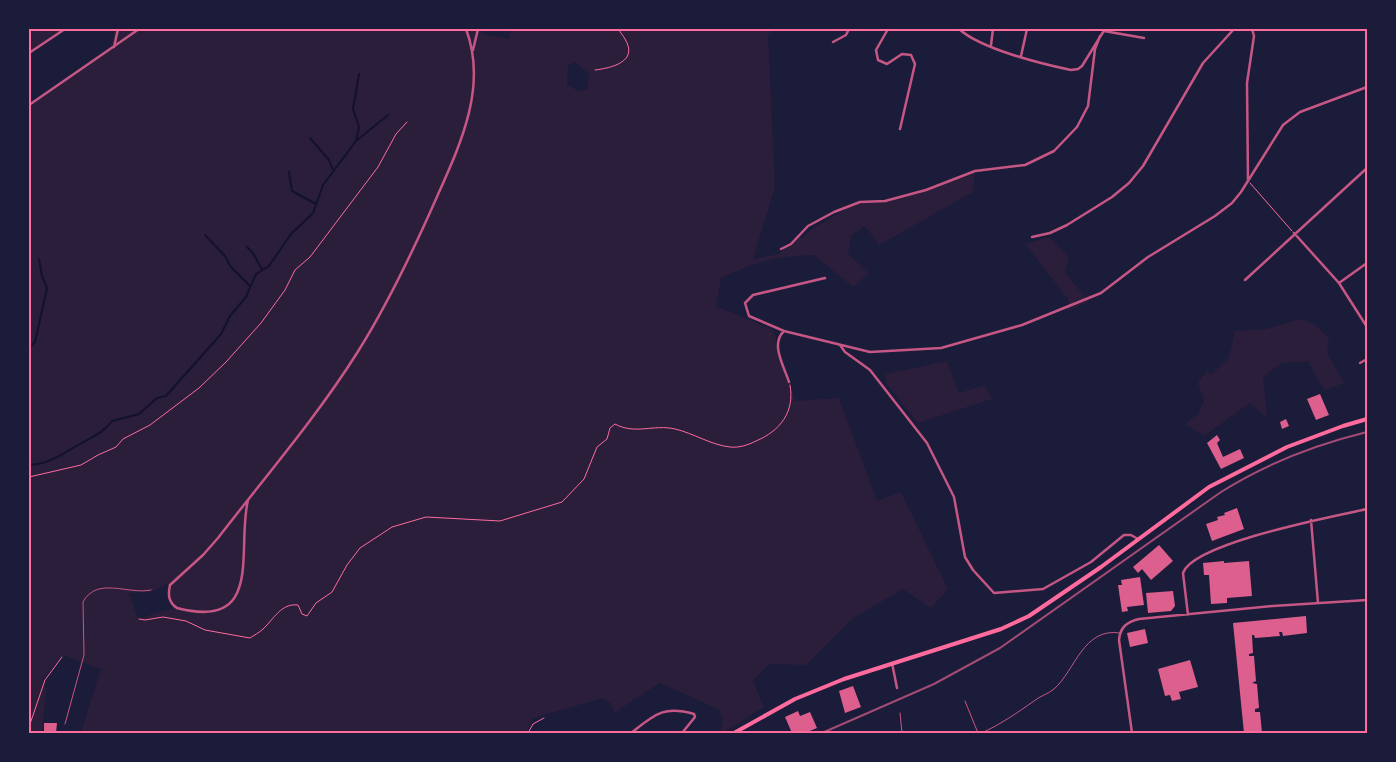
<svg xmlns="http://www.w3.org/2000/svg" width="1396" height="762" viewBox="0 0 1396 762" font-family="'IBM Plex Sans',sans-serif">
	<style>
		.green { fill: #2a1e3b; fill-rule: evenodd }
		.lines { fill: none; stroke-linecap: round; stroke-linejoin: round }
		.stream { stroke: #12122b; stroke-width: 2 }
		.building { fill: #dd5f8e }
		.path { stroke: #ff6b9d; stroke-width: 1 }
		.service { stroke: #c65784; stroke-width: 1 }
		.minor { stroke: #c65784; stroke-width: 2.5 }
		.primary { stroke: #ff6b9d; stroke-width: 4 }
		.rail { stroke: #a44b75; stroke-width: 2 }
		.neatline { fill: none; stroke: #ff6b9d; stroke-width: 2 }
	</style>
	<rect width="100%" height="100%" fill="#1b1b3a"/>
	<path class="green" d="M29,29H65L29,53Z
		M113,29H483L482,34L509,39L511,29H774L768,35L775,187L753,259L779,254L799,236L802,238L812,229L858,202L881,201L928,188L975,171L973,192L879,245L865,226L851,236L848,254L869,273L853,287L814,255C775,256 756,262 721,278L716,306L773,330L795,401L839,398L877,501L901,492L948,589L931,608L903,589L853,618L806,665L769,664L753,681L764,707L723,733H720L723,719L718,709L660,683L614,713L611,703L603,698L533,718L526,733H83L81,732L101,669L66,656H61L43,679L46,689L42,733H29V104L109,49L114,37ZM575,62L590,75L587,89L579,91L567,85L568,65ZM168,583L167,594L173,610H165L138,619L129,593L151,592Z
		M1049,237L1069,257L1065,272L1089,302L1067,311L1069,300L1025,244Z
		M1299,319L1314,324L1329,338L1327,353L1344,383L1324,390L1308,361L1282,363L1263,377L1267,418L1250,403L1204,436L1185,424L1199,413L1204,400L1198,383L1207,370L1211,375L1229,358L1235,331L1268,329Z
		M947,361L959,393L985,385L992,399L918,423L886,383V374Z"/>
	<g class="lines">
		<path class="stream" d="M310,138L329,160L333,170
			M356,141L388,115
			M289,172L292,191L316,204
			M205,235L225,256L231,267L250,286
			M247,247L252,252L262,269
			M29,363L30,347L35,342L47,288L42,276L39,259
			M29,465C50,464 62,454 80,444C93,436 102,434 112,421L139,414L157,398L166,396L221,334L230,316L246,297L256,274L269,266L291,234L313,213L323,185L356,141L359,127L353,109L359,74"/>
	</g>
	<path class="building" d="M1320,394L1329,415L1316,420L1307,399Z
		M1286,419L1289,426L1282,429L1280,422Z
		M1217,435L1220,440L1217,443L1223,457L1240,449L1244,458L1221,469L1207,443Z
		M1237,508L1244,529L1212,541L1206,524L1218,520L1217,517L1225,515L1224,513Z
		M1159,545L1173,561L1151,580L1142,569L1138,573L1133,567Z
		M1224,561V563L1249,561L1252,596L1227,598V603L1211,604L1209,575H1204L1203,563Z
		M1140,577L1144,605L1127,607L1128,611L1122,612L1118,585H1122L1121,580Z
		M1173,591L1175,606L1171,611L1148,613L1146,593Z
		M1306,616L1307,633L1283,636L1282,632H1279L1280,636L1255,638L1254,635H1252L1253,653L1249,654V656H1254L1256,681L1252,683L1257,684L1259,708L1255,709V712H1260L1262,733H1244L1233,623Z
		M1145,629L1148,643L1130,647L1127,633Z
		M1190,660L1198,687L1179,692L1181,699L1172,701L1170,695L1165,696L1158,669Z
		M853,686L861,707L845,713L839,691Z
		M798,711L800,716L810,712L817,728L805,733H792L785,717Z
		M44,723H57L56,733H44Z"/>
	<g class="lines">
		<path class="path" d="M595,70C611,68 639,62 625,39C623,35 620,33 619,29
			M1250,183L1292,231
			M29,477L81,465L98,455L116,447L123,439L150,425L199,388L226,362L261,323L285,290L295,270L310,257L378,167L396,134L407,122
			M139,619L145,620L163,617L186,621L205,630L250,638C254,635 259,633 263,629C274,619 281,603 298,605L302,614L307,616L316,603L332,592L347,565L360,548L392,527L426,517L500,521L562,502L584,479L597,447L607,439L610,428L615,424C635,435 654,424 675,429C693,433 711,445 730,447C739,448 748,445 756,441C780,431 795,412 790,385
			M29,727L45,680L62,657
			M528,733L533,724L544,718"/>
		<path class="service" d="M965,701L978,733
			M900,713L902,733
			M65,724L84,655L83,602C97,576 128,595 151,590
			M982,733C1001,724 1017,713 1034,701C1040,696 1048,694 1054,689C1075,671 1083,627 1120,633"/>
		<path class="minor" d="M888,29L876,50L878,60L887,64L902,54L911,55L915,64L900,129
			M959,29C981,49 1042,64 1071,70L1078,69L1082,66L1105,29
			M1104,31L1144,38
			M833,42L846,35L849,29
			M991,45L993,29
			M114,47L118,29
			M473,50L478,29
			M29,53L65,29
			M1021,56L1027,29
			M29,105L139,29
			M1248,181L1247,83L1254,36L1252,29
			M1294,233L1339,283L1367,327
			M1032,237L1050,233L1067,225L1112,197L1129,183L1143,166L1203,63L1234,29
			M781,249L791,244L808,226L834,212L860,202L885,201L926,190L975,171L1025,165L1054,151L1077,127L1088,106L1095,49L1100,36
			M825,278L753,295L745,303L749,316L784,331L870,352L941,348L1022,325L1101,293L1148,257L1215,216L1232,203L1241,192L1283,125L1300,112L1367,87
			M1245,280L1367,168
			M1339,283L1367,263
			M784,331C770,344 784,366 789,382
			M840,345L845,352L870,370L927,443L954,497L965,557L973,570L994,593L1043,589L1091,562L1124,535H1131L1138,539
			M1360,363L1367,359
			M248,500C236,549 265,631 177,608C168,602 168,594 170,585L203,555L218,538C265,477 316,418 357,353C388,304 413,251 436,199C460,145 488,87 466,29
			M1311,520L1318,603
			M1188,615L1183,573C1193,543 1335,516 1367,509
			M892,663L897,688
			M631,733C654,715 663,705 694,714L695,717L682,733
			M1132,733L1119,640C1120,627 1127,622 1139,619L1273,606L1367,600"/>
		<path class="primary" d="M734,733L795,699L844,679L1001,629L1029,616L1101,567L1209,487L1287,447L1343,426L1367,419"/>
		<path class="rail" d="M822,733L934,684L1000,648L1221,492C1267,463 1314,445 1367,432"/>
	</g>
	<rect width="1396" height="762" fill="none" stroke="#1b1b3a" stroke-width="60"/>
	<rect x="30" y="30" width="1336" height="702" class="neatline"/>
</svg>
